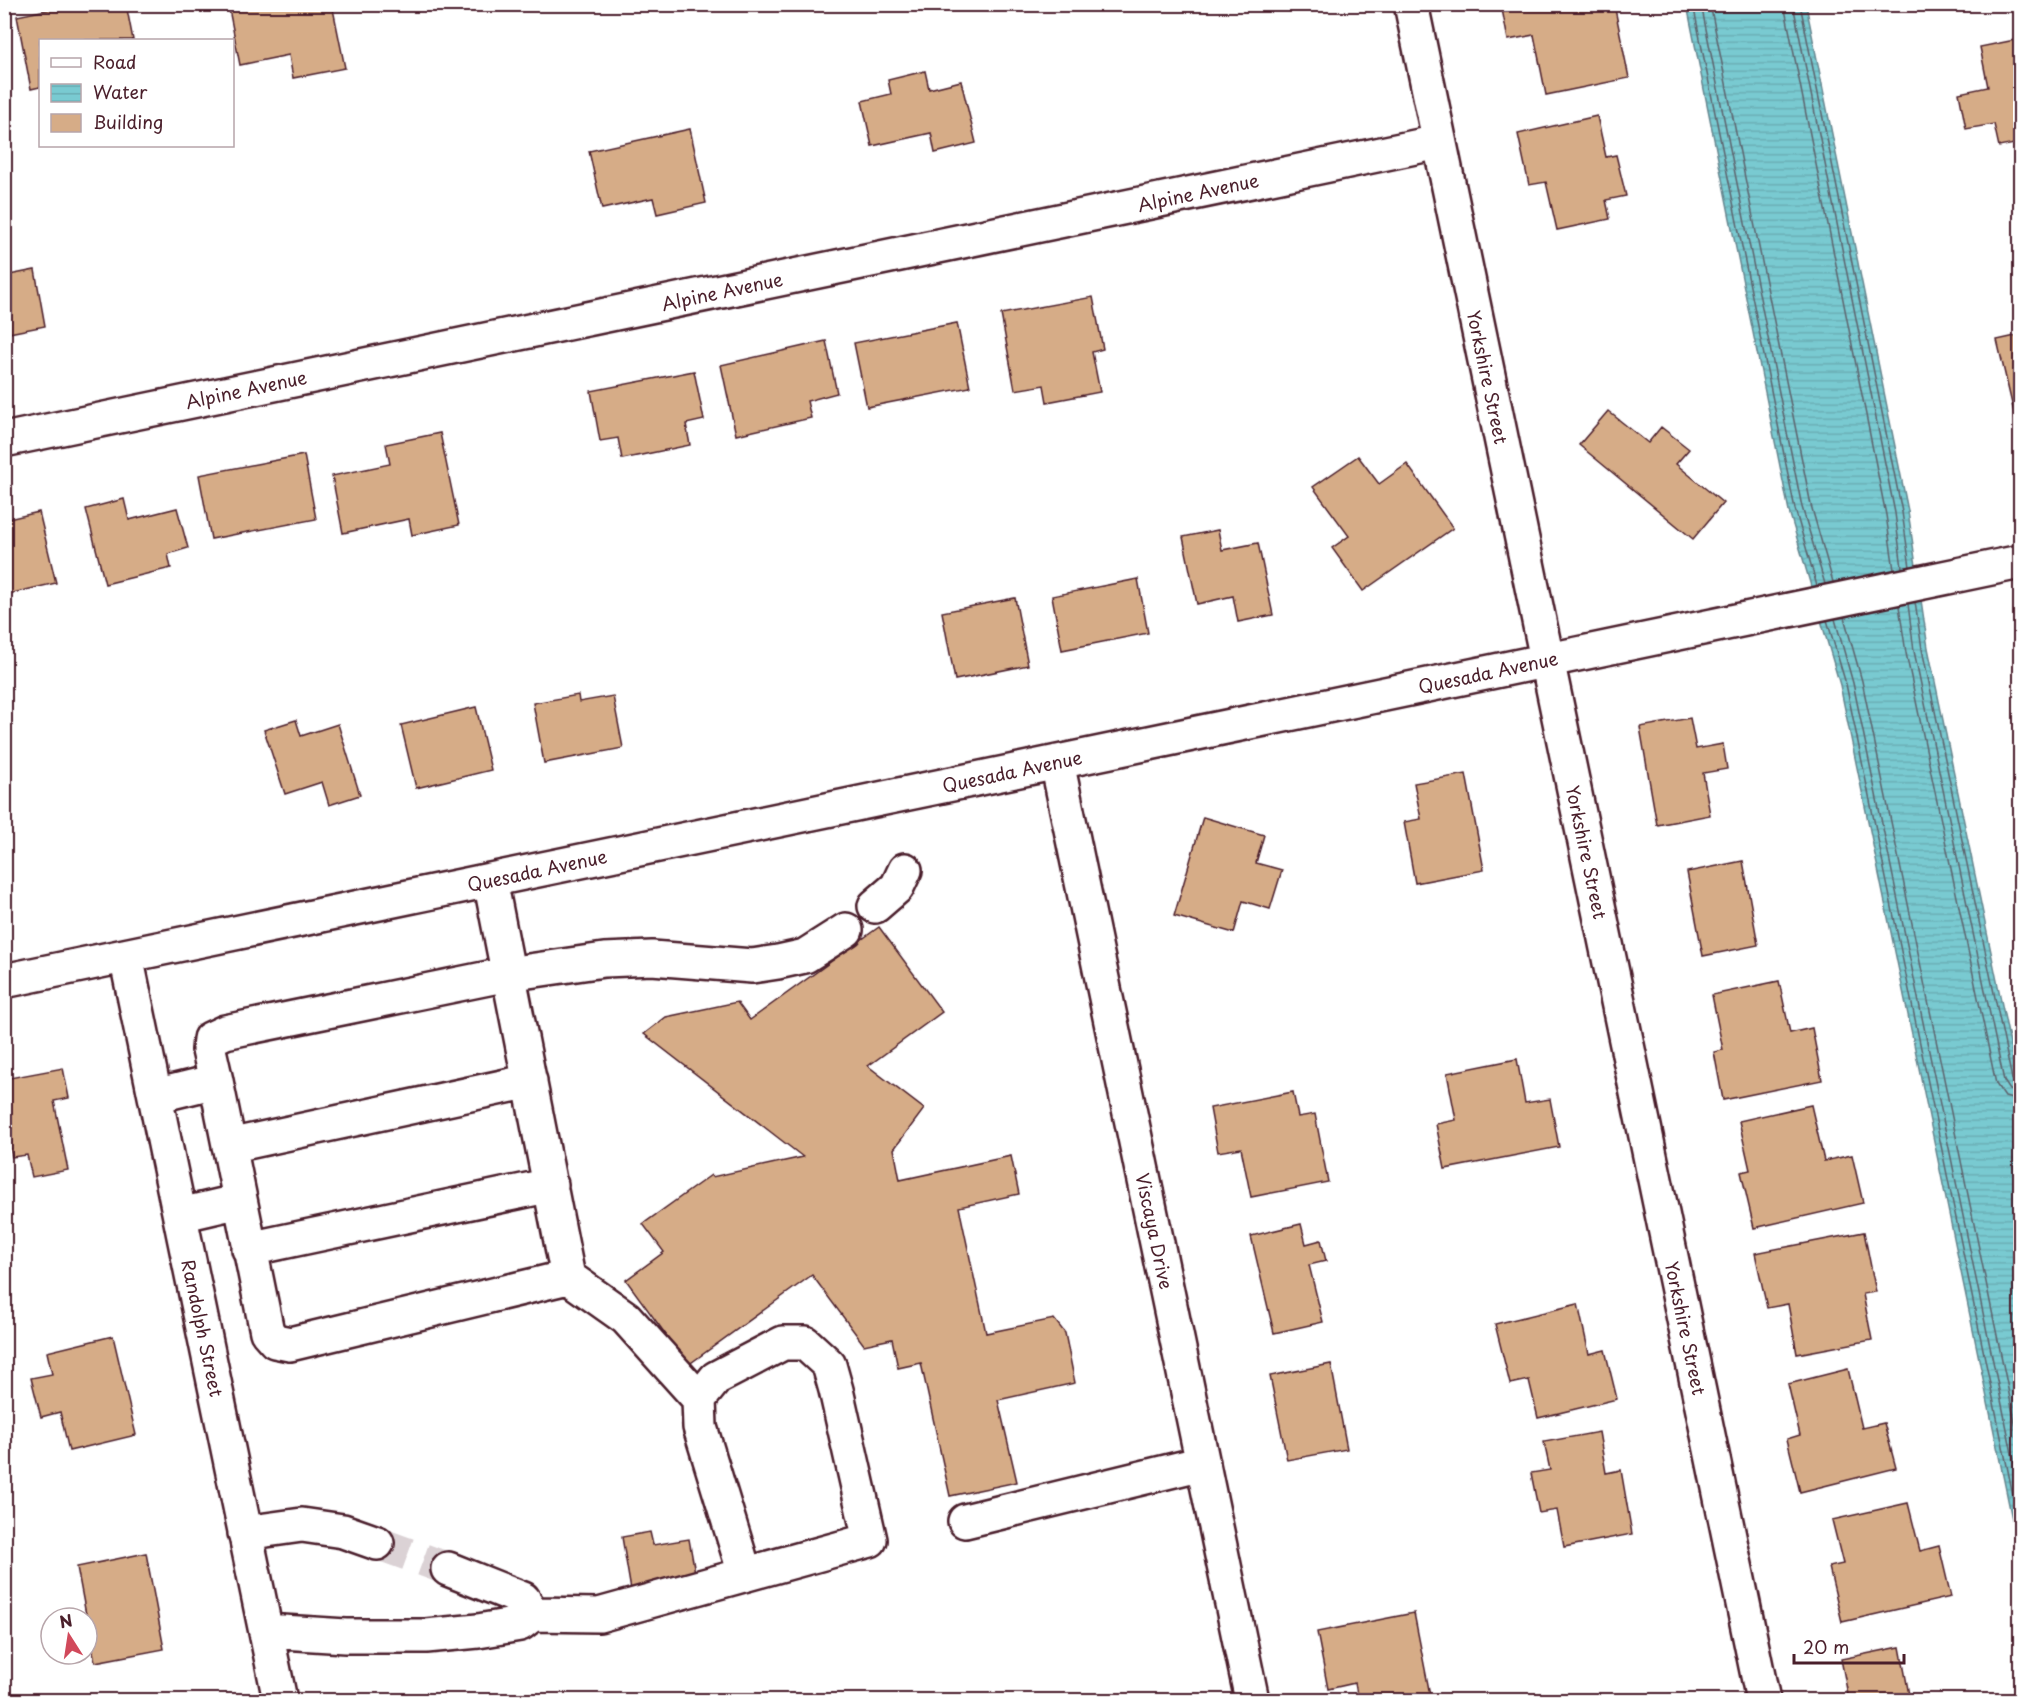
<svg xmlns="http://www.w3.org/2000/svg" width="2025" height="1705" viewBox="0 0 2025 1705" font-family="'Playpen Sans',sans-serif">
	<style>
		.water { fill: url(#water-rules); stroke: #66868f; stroke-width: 1.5 }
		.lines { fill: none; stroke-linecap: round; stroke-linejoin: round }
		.shore { stroke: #5d636d; stroke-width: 1.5 }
		.building { fill: #d6ac87; stroke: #4a1f2b; stroke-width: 1.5 }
		.minor-tunnel { stroke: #dbd2d5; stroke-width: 33; stroke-dasharray: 33 16; stroke-linecap: butt }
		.minor-casing { stroke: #4a1f2b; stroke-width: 38 }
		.minor { stroke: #fff; stroke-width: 33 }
		.labels { text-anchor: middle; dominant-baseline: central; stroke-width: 4.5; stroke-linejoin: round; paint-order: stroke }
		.street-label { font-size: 18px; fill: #4a1f2b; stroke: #fff }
	</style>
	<defs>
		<pattern id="water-rules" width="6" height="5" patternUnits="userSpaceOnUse" patternTransform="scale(1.5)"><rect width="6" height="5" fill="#79cad1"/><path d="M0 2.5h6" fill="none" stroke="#6aadb4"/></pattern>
	</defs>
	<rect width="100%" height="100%" fill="#fff"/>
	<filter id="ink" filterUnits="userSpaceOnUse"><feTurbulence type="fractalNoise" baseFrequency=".0167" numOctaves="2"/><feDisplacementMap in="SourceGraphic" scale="12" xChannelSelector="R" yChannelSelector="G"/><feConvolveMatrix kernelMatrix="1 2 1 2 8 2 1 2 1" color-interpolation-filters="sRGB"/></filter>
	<g filter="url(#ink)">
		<path class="water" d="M1687,5H1806L1908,511L1928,648L2020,1092V1558L1840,685L1789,511Z"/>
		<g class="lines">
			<path class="shore" d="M1693,4L1795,509L1817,586
				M1701,4L1802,507L1825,584
				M1710,4L1811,505L1833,582
				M1784,4L1886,515L1894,570
				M1793,4L1895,513L1902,568
				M1800,4L1902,512L1910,567
				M1915,602L1922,649L2012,1079L2015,1084L2020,1085
				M1908,604L1914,651L2004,1081L2010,1090L2020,1092
				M1899,606L1906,653L1996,1084L2005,1097L2020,1101
				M1844,617L1862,681L2020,1447
				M1835,619L1853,683L2020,1492
				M1827,620L1846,684L2020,1529"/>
		</g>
		<path class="building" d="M126,4L133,40H40V87L31,89L17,16L75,4Z
			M228,4H332L345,68L293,78L289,55L240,65Z
			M1501,4H1614L1629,78L1546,95L1534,35L1508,40Z
			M2020,39V143L1999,147L1994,124L1966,129L1959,93L1988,87L1980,47Z
			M925,71L929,89L961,81L976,143L935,153L931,133L872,146L862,101L891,94L888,80Z
			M1597,116L1606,157L1616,155L1626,196L1606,200L1610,219L1557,230L1546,182L1529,185L1518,134Z
			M690,129L706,203L657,214L653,198L602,209L589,151Z
			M35,270L45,326L4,334V276Z
			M1093,297L1103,349L1092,352L1100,392L1047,402L1044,385L1015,390L1001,314Z
			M957,323L970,387L867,407L854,343Z
			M2020,335V434H2019L1997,340Z
			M826,341L837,393L807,401L811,418L736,435L721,365Z
			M694,371L704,420L686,424L690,445L622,459L618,438L600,441L591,391Z
			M1608,411L1648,443L1661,427L1689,449L1676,464L1723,503L1693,539L1579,445Z
			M440,433L459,525L412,535L409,519L343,533L332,476L390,464L386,444Z
			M304,455L316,519L211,539L199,475Z
			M1358,456L1379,484L1407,464L1453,528L1363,591L1332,548L1349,536L1313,487Z
			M124,499L129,520L177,508L188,548L168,554L171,568L105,584L86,509Z
			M39,512L56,583L4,595V520Z
			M1218,530L1222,550L1258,543L1273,615L1238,622L1233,596L1197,604L1183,537Z
			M1138,579L1148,633L1062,650L1052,596Z
			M1015,598L1028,665L955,680L942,612Z
			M578,695L579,702L613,696L623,748L544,763L533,703Z
			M476,707L491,770L416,788L401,725Z
			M1690,718L1696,749L1723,744L1727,769L1703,773L1710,815L1657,825L1640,727Z
			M296,720L301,736L338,724L360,795L329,805L322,782L285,794L264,730Z
			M1466,774L1484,870L1415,883L1404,822L1421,819L1414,783Z
			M1203,817L1264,835L1256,863L1282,870L1270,909L1243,901L1234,933L1174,916Z
			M1743,861L1758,945L1703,956L1687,872Z
			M879,927L942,1012L868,1066L924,1109L894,1149L900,1180L1011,1156L1019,1194L959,1207L986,1333L1054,1319L1065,1333L1075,1383L998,1400L1017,1482L950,1496L921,1363L898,1368L892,1339L864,1345L812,1275L688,1365L626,1280L664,1252L643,1224L711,1175L712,1177L803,1157L644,1034L666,1017L737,1002L750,1020Z
			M1779,981L1790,1033L1812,1028L1822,1080L1723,1100L1714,1052L1723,1050L1712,995Z
			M1517,1059L1525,1103L1550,1099L1559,1147L1445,1169L1436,1124L1456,1120L1447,1073Z
			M63,1068L69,1098L54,1101L68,1170L32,1177L27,1155L12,1157L4,1117V1079Z
			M1293,1092L1298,1117L1315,1114L1328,1182L1251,1197L1241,1148L1218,1152L1210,1108Z
			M1811,1105L1824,1161L1852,1155L1863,1203L1754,1228L1741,1172L1750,1170L1739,1121Z
			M1301,1224L1306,1244L1321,1240L1326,1261L1309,1265L1323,1322L1274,1333L1251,1236Z
			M1864,1232L1876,1292L1863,1294L1872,1340L1797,1354L1788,1304L1767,1308L1755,1253Z
			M1578,1304L1589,1354L1605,1350L1617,1399L1538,1418L1529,1380L1510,1384L1495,1324Z
			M113,1336L136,1435L69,1451L60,1412L41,1417L31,1378L52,1374L47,1352Z
			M1331,1364L1347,1449L1287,1460L1270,1376Z
			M1848,1369L1862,1428L1884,1423L1896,1468L1800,1492L1787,1439L1800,1435L1788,1384Z
			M1599,1432L1606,1473L1621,1470L1632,1534L1564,1547L1557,1510L1539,1513L1531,1473L1550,1470L1544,1442Z
			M1908,1503L1920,1551L1939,1546L1951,1597L1842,1622L1829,1567L1843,1564L1832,1520Z
			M650,1532L653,1545L689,1539L696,1578L631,1590L622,1537Z
			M146,1553L164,1649L95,1662L77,1567Z
			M1414,1613L1431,1700H1358L1355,1683L1328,1689L1317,1632Z
			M1900,1647L1910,1700H1849L1841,1659Z
			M1671,1694L1672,1700H1642Z"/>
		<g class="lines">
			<path class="minor-tunnel" d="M377,1543L448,1569"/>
			<defs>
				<path id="minor" d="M1411,4L1763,1700
					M4,440L1439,142
					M1057,762L1252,1700
					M490,880L568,1277L626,1318L699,1399
					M875,906L897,887L905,870
					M126,956L280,1700
					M4,981L2020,562
					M216,1081L209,1050L210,1039L225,1032L508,974L604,960L652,958L752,966L778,962L805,956L846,930
					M155,1096L216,1081L267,1332L275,1341L290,1344L568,1277
					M229,1146L530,1081
					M180,1215L240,1201
					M249,1249L551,1185
					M965,1521L1203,1463
					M245,1533L302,1525L343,1531L377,1543
					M448,1569L523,1599L533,1614
					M266,1631L346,1636H426L478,1631L520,1624L533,1614L599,1615L870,1540L836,1390L829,1365L805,1343H783L716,1378L699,1399L700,1427L745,1574"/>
			</defs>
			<use href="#minor" class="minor-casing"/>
			<use href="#minor" class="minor"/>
		</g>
	</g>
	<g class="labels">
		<g class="street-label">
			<text transform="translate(1198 192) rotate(-12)">Alpine Avenue</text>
			<text transform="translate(722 291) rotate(-12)">Alpine Avenue</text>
			<text transform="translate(1488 377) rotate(78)">Yorkshire Street</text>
			<text transform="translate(246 389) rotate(-12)">Alpine Avenue</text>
			<text transform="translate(1488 672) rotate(-12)">Quesada Avenue</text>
			<text transform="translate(1012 771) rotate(-12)">Quesada Avenue</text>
			<text transform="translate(1587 852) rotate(78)">Yorkshire Street</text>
			<text transform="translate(537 870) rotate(-12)">Quesada Avenue</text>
			<text transform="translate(1155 1231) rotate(78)">Viscaya Drive</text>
			<text transform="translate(203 1328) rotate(78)">Randolph Street</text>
			<text transform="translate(1686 1328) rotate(78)">Yorkshire Street</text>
		</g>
	</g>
	<rect width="2025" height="1705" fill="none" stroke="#fff" stroke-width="24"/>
	<rect x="12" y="12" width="2001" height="1681" fill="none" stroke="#4a1f2b" stroke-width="2" filter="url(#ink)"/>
	<rect x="39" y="39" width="195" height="108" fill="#ffffff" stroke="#b7a5aa" stroke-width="1.5"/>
	<rect x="51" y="58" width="30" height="9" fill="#ffffff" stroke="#b7a5aa" stroke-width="1.5"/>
	<text x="93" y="69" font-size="18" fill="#4a1f2b">Road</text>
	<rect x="51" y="84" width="30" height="18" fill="url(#water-rules)" stroke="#b7a5aa" stroke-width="1.5"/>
	<text x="93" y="99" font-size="18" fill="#4a1f2b">Water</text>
	<rect x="51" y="114" width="30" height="18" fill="#d6ac87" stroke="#b7a5aa" stroke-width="1.5"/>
	<text x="93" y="129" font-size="18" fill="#4a1f2b">Building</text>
	<g transform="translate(69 1636) rotate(348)"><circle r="28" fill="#ffffff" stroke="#b7a5aa" stroke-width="1.5"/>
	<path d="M0-4.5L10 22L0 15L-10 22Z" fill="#d1495b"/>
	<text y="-9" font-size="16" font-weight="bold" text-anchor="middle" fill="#4a1f2b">N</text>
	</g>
	<path d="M1794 1654v9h110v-9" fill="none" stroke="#4a1f2b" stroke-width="3"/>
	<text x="1803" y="1654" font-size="18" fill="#4a1f2b" stroke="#ffffff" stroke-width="4.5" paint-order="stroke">20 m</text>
</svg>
